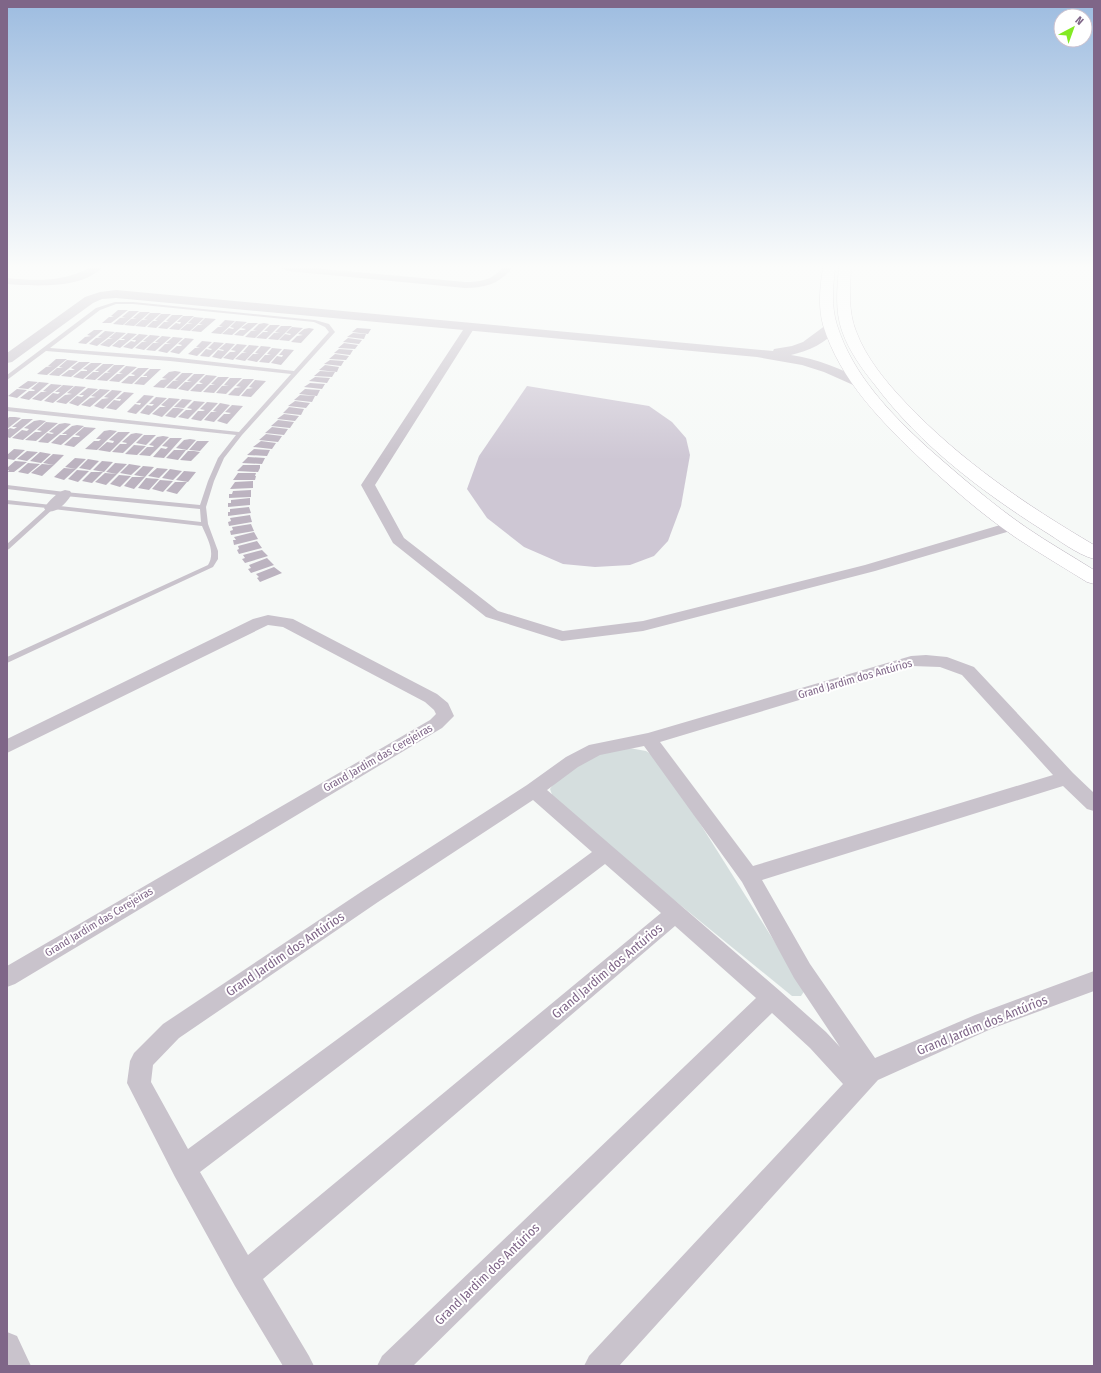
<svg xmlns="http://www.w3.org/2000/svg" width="1101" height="1373" viewBox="0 0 1101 1373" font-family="'Fira Sans Condensed',sans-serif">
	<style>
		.green { fill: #d5dede }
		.water { fill: #cec7d4 }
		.building { fill: #bcb3c0 }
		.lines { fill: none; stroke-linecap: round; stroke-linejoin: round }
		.secondary-casing { stroke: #bfb8c2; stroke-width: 1 }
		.service { fill: #c9c3cc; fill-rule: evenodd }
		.minor { fill: #c9c3cc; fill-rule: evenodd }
		.tertiary { fill: #c9c3cc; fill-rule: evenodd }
		.secondary { fill: #fff; fill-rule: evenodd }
		.labels { text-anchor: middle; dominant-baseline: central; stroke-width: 4; stroke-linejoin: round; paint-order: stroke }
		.street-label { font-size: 11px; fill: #7f6688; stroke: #fff }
		.near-street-label { font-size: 13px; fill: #7f6688; stroke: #fff }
	</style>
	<rect width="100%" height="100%" fill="#f6f9f7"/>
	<path class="green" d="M629,748L646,751L660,760L805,990L801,996H792L555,803L550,789L557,779L594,755Z"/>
	<path class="water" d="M527,386L649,406L672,422L686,438L690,455L681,506L668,541L654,556L630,565L595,567L563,564L524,547L487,518L467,489L479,456Z"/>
	<path class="building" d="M118,310H128L111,323H102L109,317H114L111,316Z
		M129,311H139L123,325L113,324L120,318L126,317H122Z
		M140,312H150L134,326L124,325L131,319L137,318H133Z
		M150,313H161L145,327L135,326L142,320L148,319H144Z
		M161,314H171L156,328L147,327L153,321H158L155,320Z
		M172,315H183L167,329L158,328L164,322H169L166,321Z
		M183,316H194L179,330L169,329L176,323L180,324L181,322H177Z
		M194,317L204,318L190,331L180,330L187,324L193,323H188Z
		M205,318L216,319L201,332L191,331L198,325H203L199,324Z
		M225,320L235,321L221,334L211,333L218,327H223L219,326Z
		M236,321L247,322L232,335L222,334L229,328L233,329L234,328L230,327Z
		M248,323H258L243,336L234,335L240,330H244L246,329L241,328Z
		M264,323L269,324L255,338L245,337L251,331L257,330H253L259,324Z
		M270,325H280L266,339L256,338L263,332H267L268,331H264Z
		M281,326H292L278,340L268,339L274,333L280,332H275Z
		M292,327L303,328L289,341L279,340L285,334L290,335L291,334L286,333Z
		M309,328L314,329L301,343L291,342L297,336L303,335L298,334L304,329Z
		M357,328L371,329L368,334L352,332Z
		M94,330H103L86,344L78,343L85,337L91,336L87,335Z
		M105,331L115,332L97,346L89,344L96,338L102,337H98Z
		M116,332L126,333L109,347L100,345L108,339L113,338H109Z
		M128,333L137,334L120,348L112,346L119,340H124L125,339H121Z
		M353,333L366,334L364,339L347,337Z
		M139,334L148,335L132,349L123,347L131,341L135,342L136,340H132Z
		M150,335L160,336L144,350L135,348L142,342H147L143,341Z
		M162,336L171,337L155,351L146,350L153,343H159L155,342Z
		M173,337L183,338L167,353L158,351L165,344H171L166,343Z
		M185,338L194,339L179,354L170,352L177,346H181L182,345L178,344Z
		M348,338L362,340L359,344L343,342Z
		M202,341L212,342L197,356L188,354L195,348H200L196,347Z
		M214,342L224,343L209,357L200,356L206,349L211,350L212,349L208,348Z
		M226,343L235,344L221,359L212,357L218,350L223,351L224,350L219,349Z
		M344,343L358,345L355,349L338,348Z
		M237,344L247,345L233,360L223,358L230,352H234L236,351L231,350Z
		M249,345L259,346L245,361L235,359L242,353L247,352H243Z
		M261,346L271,347L257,362L247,360L253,354H259L255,353Z
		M272,348L282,349L269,363L259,362L265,355H271L267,354Z
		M284,349L294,350L281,365L271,363L277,356L282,357L283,355H279Z
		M339,349L353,350L350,355L334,353Z
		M335,354L349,356L346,360L329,359Z
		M56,359H67L47,375L37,374L46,367L52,366H48Z
		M67,360L78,361L59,376L49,375L57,368H63L59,367Z
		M330,360L344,361L341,366L324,364Z
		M79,362H90L71,377L61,376L69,370H75L71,368Z
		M91,363H102L83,379L73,377L81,371H87V370L83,369Z
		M103,364H114L95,380L85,379L93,372H98L99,371H95Z
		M114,365H125L107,381L97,380L105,373L111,372H107Z
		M325,365L339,367L337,372L319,370Z
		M126,366L137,367L119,382L109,381L117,374H123L119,373Z
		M138,368H149L132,384L121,383L129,376H134L135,375L131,374Z
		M150,369H161L144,385L134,384L141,377H147V376H143Z
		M175,371L181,372L164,388L153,387L161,380L167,379L162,378L169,372Z
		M320,371L335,372L332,377L314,376Z
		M182,373H193L176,389L166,388L173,381L179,380H175Z
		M194,374H205L188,391L178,389L185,382H192L187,381Z
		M206,375L217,376L201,392L190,391L197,384H203L199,382Z
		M218,377H229L214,393L203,392L210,385H215L211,384Z
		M315,377L330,378L327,383L309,381Z
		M230,378H242L226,394L216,393L222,386L229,385H224Z
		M243,379H254L239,396L228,395L235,388L241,387L236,386Z
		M255,380L266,381L251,397L241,396L247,389L253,388L249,387Z
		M28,381L38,382L28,389L18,388Z
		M39,382L49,383L29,400L20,398L29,391H34L35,390L31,389Z
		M310,383L325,384L322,389L304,387Z
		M51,384L62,385L41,401L32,399L41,392H47L43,391Z
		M63,385L74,386L53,403L44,401L53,393L58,394L60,392H55Z
		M75,386L86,387L66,404L56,402L65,395L72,394L67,393Z
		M88,388L98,389L78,406L69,403L77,396L82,397L84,395H79Z
		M17,389L27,390L17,398L8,396Z
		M100,389L110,390L90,407L81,405L90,398L96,397L91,396Z
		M305,389L320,390L317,396L299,394Z
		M112,390L122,391L103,409L94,406L102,399L109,398L104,397Z
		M124,392L134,393L116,410L106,408L114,400L120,401L121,399H116Z
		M144,395L154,396L136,414L127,412L135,404L140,405L141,403H136Z
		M300,395L315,396L312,402L294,400Z
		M156,397L167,398L149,415L140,413L147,405L152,406L154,404H149Z
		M169,398L180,399L162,417L152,414L160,407H166L161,405Z
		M182,399L192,400L184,408L174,407Z
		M194,401L205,402L188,419L178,417L186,410H191L192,409L187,408Z
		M295,401L310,403L306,408L288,406Z
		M207,402L218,403L201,421L191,419L198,411H203L205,410L200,409Z
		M220,403L230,405L214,422L204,420L211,412H217L213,411Z
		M232,405L243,406L227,424L217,421L224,414H229L231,413L225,412Z
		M289,407L304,409L301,415L283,413Z
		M173,408H178L184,409L175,418L165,416Z
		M284,414L299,416L295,421L277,419Z
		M9,417H15L21,418L7,429V419Z
		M22,419H33L10,438L7,437V430L10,428L14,429L17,427H12Z
		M40,420L46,421L23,440L12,438L22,430L27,431L29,429L24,428L34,421Z
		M278,420L294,422L290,428L271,426Z
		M46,422L58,423L36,441L25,440L35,432H40L42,431L37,430Z
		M65,423L71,424L48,443L38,442L47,433L52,434L54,433L49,432L59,424Z
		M77,425L84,426L61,445L51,443L60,435H66L67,434H62L72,426Z
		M84,427L96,428L74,447L64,445L73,437H79L80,436L75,435Z
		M272,427L288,429L284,435L265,433Z
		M110,430L117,431L106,441L101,440L106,441L97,450L85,449L94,441H99L101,439H96L104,431Z
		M118,432H130L110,452L98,450L107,442L113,443L114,441L109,440Z
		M136,433L143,434L123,453L112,452L120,444H126L127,443L122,442L131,434Z
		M266,434L282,436L278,442L259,440Z
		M144,435H156L146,445L136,443Z
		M163,436L169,437L150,456L139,455L147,447H153L154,446L149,445L157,437Z
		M170,438H182L164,458L153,457L161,448L166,449L168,447L162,446Z
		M184,440L190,439L196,440L187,450L176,448Z
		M197,441H209L200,451L189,450Z
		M261,441L276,443L272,449L253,447Z
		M134,445L146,446L137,455L125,454Z
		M14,449L25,450L14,460L8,459L7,455Z
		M254,449L270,450L267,456L247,455Z
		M174,450H186L178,460L166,458Z
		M27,451L38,452L27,461L17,459Z
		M188,451H194L200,452L191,461L180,460Z
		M40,452L51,454L41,463L30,461Z
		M53,454L64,455L54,465L43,463Z
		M248,457L265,458L262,464L242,463Z
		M75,458L86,459L76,469L65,467Z
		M88,459L99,461L90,470L79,468Z
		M15,461L27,462L14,472H8L9,470H7V468Z
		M102,461L113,462L104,472L93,470Z
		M28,463L40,464L28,474L18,472Z
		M115,463L127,464L117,474L106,472Z
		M42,464L54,465L42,476L31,473Z
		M129,464L141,466L131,475L120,473Z
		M243,465H260V468L258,472L237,471Z
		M143,466L154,467L145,477L134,475Z
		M64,468L76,469L64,480L54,477Z
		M157,468L168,469L159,478L148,476Z
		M170,469L182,471L173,480L162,478Z
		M77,470L89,471L78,482L68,479Z
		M184,471L196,472L188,482L176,480Z
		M91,472H103L92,483L82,481Z
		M105,473L117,474L106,485L95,482Z
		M238,473H256L255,476H256L255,480H233Z
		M119,475L131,476L120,487L110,484Z
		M132,477H145L134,489L124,486Z
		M146,478L159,479L149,490L138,488Z
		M160,480L173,481L163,492L152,489Z
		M253,481V488L230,489L235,482Z
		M175,482H187L177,494L166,491Z
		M251,490V497L229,498V494H232L233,491Z
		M250,498V505L228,507V503H231V500Z
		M249,507L251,513L228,516V512H230V509Z
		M250,515L252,522L229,526L228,522L231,521L230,518Z
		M251,524L254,531L231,535L230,531L233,530L232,527Z
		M254,532L258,539L234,545L233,540H236L234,537Z
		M257,541L262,548L239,554L237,550L239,549L238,546Z
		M262,550L268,556L245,563L242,559L245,558L243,555Z
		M267,558L274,565L251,573L248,569L251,568L249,565Z
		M274,567L282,573L260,582L257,578L259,577L256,574Z"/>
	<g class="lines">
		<defs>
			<path id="secondary" d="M823,268H835C833,287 831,306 837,325C853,375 890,413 928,448C960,476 992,504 1027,528C1049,543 1072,556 1094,570V584L1087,582C1063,567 1039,553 1015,537C983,515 953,489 924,462C883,423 840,381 823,325C818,306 820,287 823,268Z
				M839,268H851C850,289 848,311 856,331C866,358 886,382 906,403C961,461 1026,505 1094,545V559C1076,554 1059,540 1044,531C981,491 920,445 875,385C862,369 849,351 842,331C835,311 837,289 839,268Z"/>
		</defs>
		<use href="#secondary" class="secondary-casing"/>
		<path class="service" d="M115,302H133L315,320L329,324L335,332L242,435L224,458L214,481L206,507L208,524L218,551V559L213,567L7,663V657L208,565C216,552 207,538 202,526L53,509L9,549L7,550V544L47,508L7,504V500L201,522L200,509L65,496L7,489V485L65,492L200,505L208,481L218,458L236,435L7,411V407L239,432L291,374L170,361L46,351L7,380V375L96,308ZM116,304H133L314,322L325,327L329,332L294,371L170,357L50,348L100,310Z"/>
		<path class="minor" d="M89,268H101C83,289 32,286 7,284V278C36,281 63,282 89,268Z
			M282,268H314L465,282C480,282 493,280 502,268H512C500,284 484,288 465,288L287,271Z
			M470,324L475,327L375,485L404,538L498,611L563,631L643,621L865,565L1007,523L1012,522L1017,523L1019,526L1017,529L875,571L643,631L562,641L486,617L393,543L361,485L465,327Z
			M65,490L70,491L72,494C66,503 57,514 46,511L44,508C49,501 57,492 65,490Z
			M268,615L293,619L437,694L448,703L454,716L442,728L15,984L7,987V966L430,720L436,714L434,710L425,702L283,627L268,625L7,753V739L253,619Z
			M926,655L947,657L974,667L1073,773L1094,793V811L1087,809L1063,786L762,880L810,964L875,1058L975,1015L1094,971V991L991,1029L878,1080L619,1366H584L589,1356L843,1084L810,1048L772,1013L413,1366H377L382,1356L756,998L675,926L263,1279L309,1356L314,1366H283L235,1286L175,1177L127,1083L130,1061L134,1053L163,1024L364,890L527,785L566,757L589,745L648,733L911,656ZM912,666L940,667L962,675L1053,775L753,866L660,742ZM644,746L742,882L794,978L840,1047L826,1032L780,991L547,790L578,767L600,755ZM533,800L592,852L188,1149L151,1082L153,1065L179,1038L378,902ZM605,864L661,913L248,1255L200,1172Z
			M7,1332L17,1336L31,1366H7Z"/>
		<path class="tertiary" d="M116,290L773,351L774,349L792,346L803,342L826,325H836L838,328C827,343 808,351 791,355C818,359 841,369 865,381L867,384L865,387L860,388L824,372L802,365L757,357L116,298L102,299L93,303L12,362L7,363V353L85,297L100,292Z"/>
		<use href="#secondary" class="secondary"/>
	</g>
	<linearGradient id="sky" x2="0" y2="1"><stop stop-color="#9dbce0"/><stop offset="0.58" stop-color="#fbfcfb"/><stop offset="1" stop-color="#fbfcfb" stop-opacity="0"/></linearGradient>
	<rect width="1101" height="460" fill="url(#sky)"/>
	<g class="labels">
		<g class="street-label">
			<text transform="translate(855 679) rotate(-16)">Grand Jardim dos Antúrios</text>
			<text transform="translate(378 758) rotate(-30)">Grand Jardim das Cerejeiras</text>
			<text transform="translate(99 922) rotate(-31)">Grand Jardim das Cerejeiras</text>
		</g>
		<g class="near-street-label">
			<text transform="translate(285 954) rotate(-34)">Grand Jardim dos Antúrios</text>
			<text transform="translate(607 971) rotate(-40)">Grand Jardim dos Antúrios</text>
			<text transform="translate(982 1025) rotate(-22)">Grand Jardim dos Antúrios</text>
			<text transform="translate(487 1274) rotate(-44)">Grand Jardim dos Antúrios</text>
		</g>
	</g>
	<rect width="1101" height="1373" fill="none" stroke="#7f6688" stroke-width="16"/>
	<g transform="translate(1073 28) rotate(41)"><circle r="19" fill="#ffffff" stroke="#ccc2cf"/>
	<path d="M0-3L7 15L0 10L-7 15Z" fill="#83ea24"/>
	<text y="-6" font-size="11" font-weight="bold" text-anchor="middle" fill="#7f6688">N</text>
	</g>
</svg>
